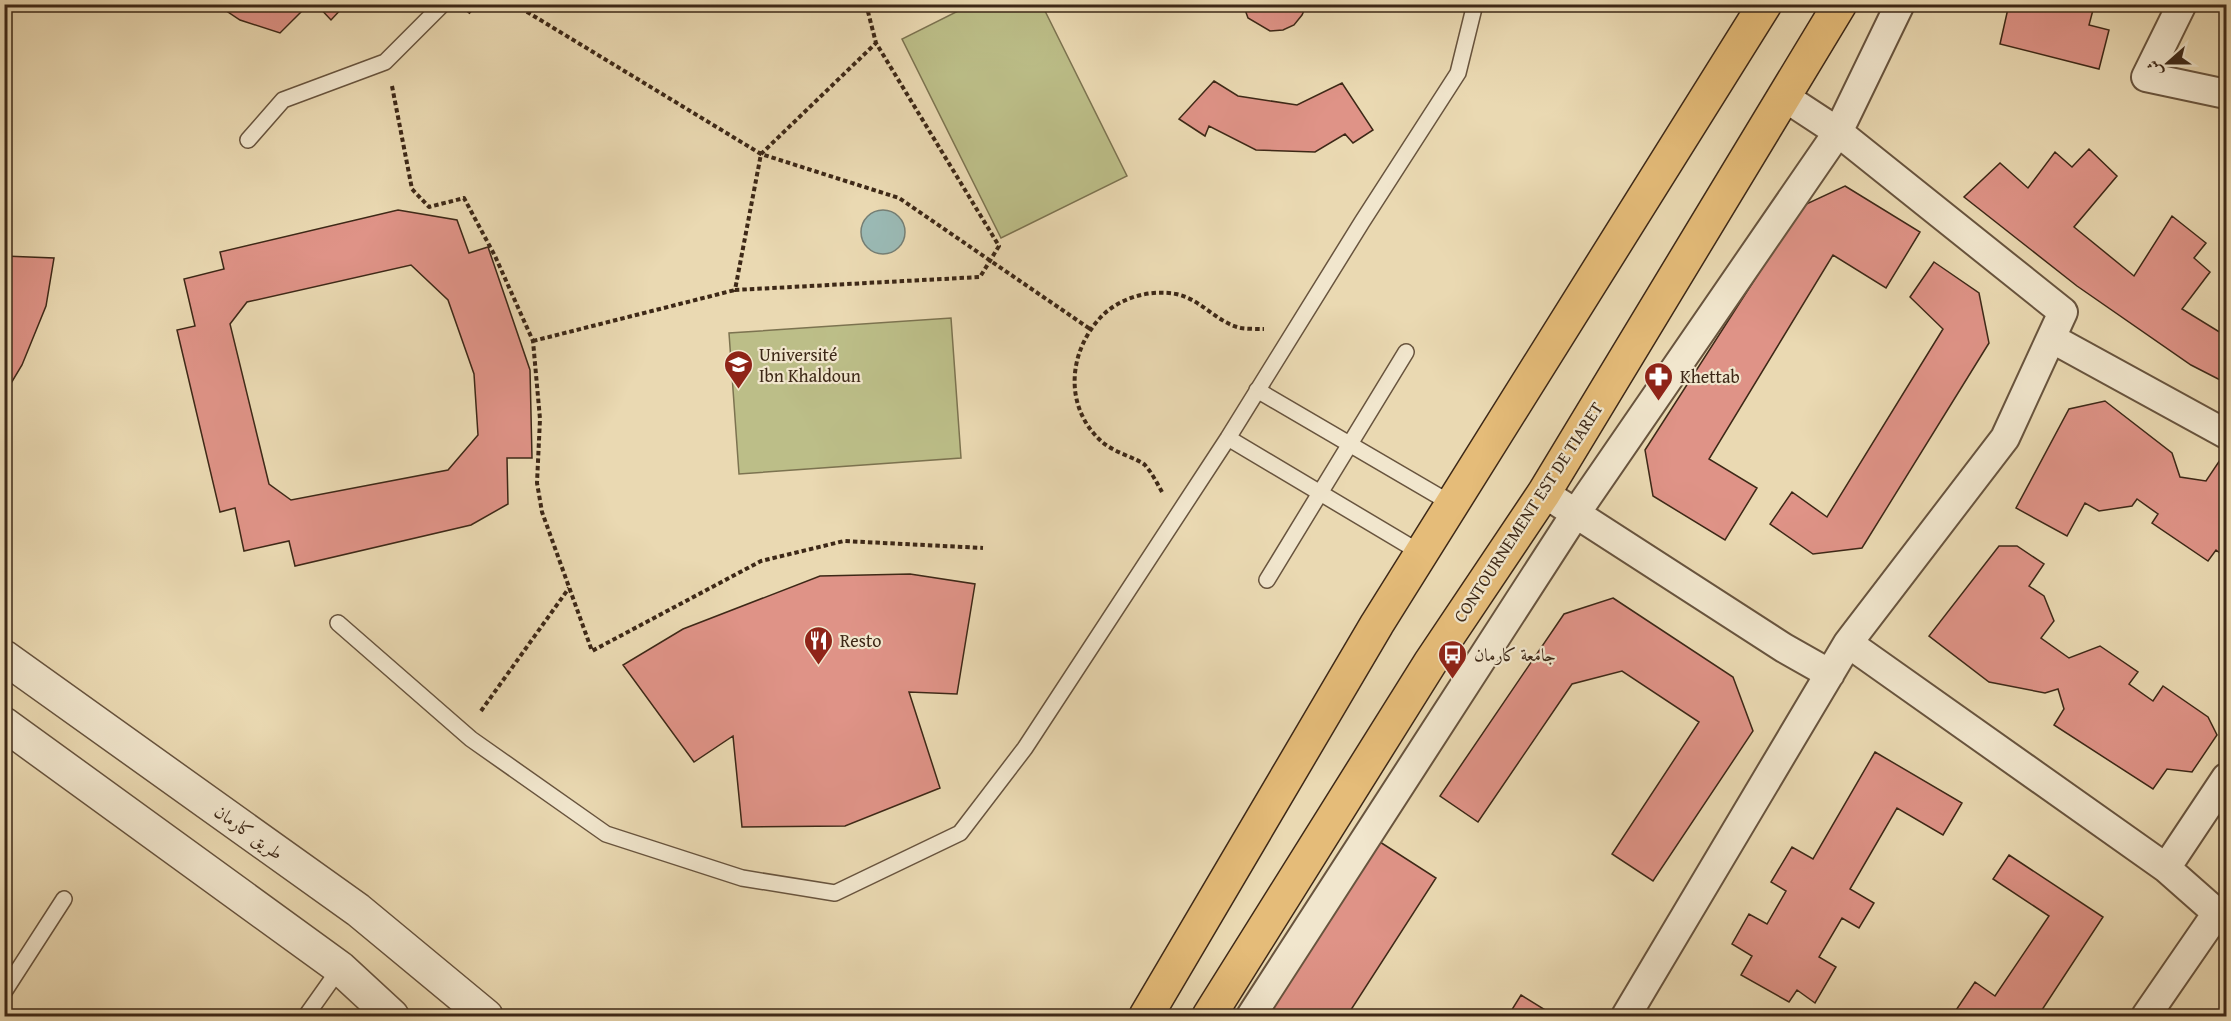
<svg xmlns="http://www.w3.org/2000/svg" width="2231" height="1021" viewBox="0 0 2231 1021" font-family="'Gentium Book Plus',Amiri,serif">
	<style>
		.green { fill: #bcbe88; stroke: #7c7350; stroke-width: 1.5 }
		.water { fill: #9ab9b4; stroke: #757f75; stroke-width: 1.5 }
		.building { fill: #df9387; stroke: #3d2817; stroke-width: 1.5; fill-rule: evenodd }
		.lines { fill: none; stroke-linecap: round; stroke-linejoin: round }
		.service-casing { stroke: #68543e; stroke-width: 18 }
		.minor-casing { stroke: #68543e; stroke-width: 32 }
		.tertiary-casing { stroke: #68543e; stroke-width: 36 }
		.trunk-casing { stroke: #3d2817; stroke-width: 36 }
		.path { stroke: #3d2817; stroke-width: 4; stroke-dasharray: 4.5 3; stroke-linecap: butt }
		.service { stroke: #f1e6cd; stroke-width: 15 }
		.minor { stroke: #f1e6cd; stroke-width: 28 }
		.tertiary { stroke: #f1e6cd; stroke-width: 33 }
		.trunk { stroke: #e5bc79; stroke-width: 33 }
		.labels { text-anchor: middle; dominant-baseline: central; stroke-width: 4.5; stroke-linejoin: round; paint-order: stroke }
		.poi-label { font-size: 18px; fill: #3d2817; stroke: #f1e6cd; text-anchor: start }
		.street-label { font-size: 18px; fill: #3d2817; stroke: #f1e6cd }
	</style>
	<rect width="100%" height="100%" fill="#ead9b2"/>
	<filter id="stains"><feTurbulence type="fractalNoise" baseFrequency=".00333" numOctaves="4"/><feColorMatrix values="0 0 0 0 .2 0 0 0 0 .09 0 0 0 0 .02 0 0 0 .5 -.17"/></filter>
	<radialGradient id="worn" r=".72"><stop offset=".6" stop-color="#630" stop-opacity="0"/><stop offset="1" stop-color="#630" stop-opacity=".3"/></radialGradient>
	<path class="green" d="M970,5H1042L1127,176L1001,238L902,39Z
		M951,318L961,458L739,474L729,333Z"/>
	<path class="water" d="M861 232a22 22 0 1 1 44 0a22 22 0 1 1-44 0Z"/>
	<path class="building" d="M216,4H309L280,33L240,20Z
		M316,4H346L331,20Z
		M1243,4H1307L1302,15L1294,25L1283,30L1270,31L1248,18Z
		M2009,4H2070L2093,10L2089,25L2109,30L2099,69L2000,44Z
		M1214,81L1238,96L1297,105L1342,83L1373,130L1353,143L1345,134L1315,152L1256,150L1209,126L1205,136L1179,119Z
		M2089,149L2117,176L2074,227L2134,276L2172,216L2206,243L2194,258L2210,272L2182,309L2226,336V383L2191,365L2077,286L1964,197L2000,163L2028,188L2055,152L2072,167Z
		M1845,186L1920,232L1886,288L1833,255L1709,459L1757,488L1725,540L1653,496L1645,450L1802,206Z
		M398,210L457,220L469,253L488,247L530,370L532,458H507L508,504L471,525L295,566L289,541L244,551L235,508L220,512L177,330L195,326L184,279L224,269L220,252ZM411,265L448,300L474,374L478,435L448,470L291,500L269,484L230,324L247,302Z
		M4,256L54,258L46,306L22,365L4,395Z
		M1934,262L1979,293L1989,343L1862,548L1813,554L1770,524L1792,492L1827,517L1943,329L1910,297Z
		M2105,401L2172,453L2180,477L2206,481L2220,460L2226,464V558L2216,550L2208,561L2152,523L2158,514L2137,499L2132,506L2099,511L2085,503L2067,536L2016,508L2069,409Z
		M1999,546H2017L2044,564L2029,586L2044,596L2054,621L2041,638L2069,658L2100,646L2138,672L2129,684L2153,701L2163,686L2208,717L2217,735L2192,772L2167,769L2153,789L2054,725L2064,709L2058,689L2045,693L1989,682L1929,636Z
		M910,574L975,584L957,694L909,692L940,788L845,826L742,827L733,736L694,762L623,665L683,629L820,576Z
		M1613,598L1733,677L1753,731L1653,881L1612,854L1699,722L1622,671L1572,684L1478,822L1440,796L1564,614Z
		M1875,752L1962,803L1943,835L1897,808L1850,889L1874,903L1859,928L1842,918L1819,957L1836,967L1815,1003L1797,990L1789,1002L1741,975L1752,956L1732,944L1749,914L1767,924L1786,891L1771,882L1792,847L1813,859Z
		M1380,842L1436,878L1347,1016H1267Z
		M2009,855L2103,917L2038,1016H1952L1975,982L1995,996L2049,916L1993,879Z
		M1521,995L1555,1016H1508Z"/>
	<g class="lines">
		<defs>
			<path id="service" d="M248,140L283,100L385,62L443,4
				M1257,390L1452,504
				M1228,438L1421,553
				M1267,580L1406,352
				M338,623L471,739L606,834L742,878L835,893L960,833L1025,748L1228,438L1362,222L1458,73L1475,4
				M4,992L64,899
				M306,1016L340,968"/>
			<path id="minor" d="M2182,4L2146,77L2226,94
				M2051,338L2226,434
				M1544,493L1784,648L1830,674
				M1848,643L2005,438L2063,312L1838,132L1900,4
				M2166,868L2226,778
				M1251,1016L1576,513L1838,132L1783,96
				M1626,1016L1848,643L2166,868L2217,913L2146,1016"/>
			<path id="tertiary" d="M4,657L358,910L486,1016
				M4,724L340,968L392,1016"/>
			<path id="trunk" d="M1146,1016L1377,624L1765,4
				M1209,1016L1430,663L1544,493L1840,4"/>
		</defs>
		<use href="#service" class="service-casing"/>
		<use href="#minor" class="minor-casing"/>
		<use href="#tertiary" class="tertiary-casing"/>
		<use href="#trunk" class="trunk-casing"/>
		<path class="path" d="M514,4L761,154L899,198L1090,329
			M866,4L876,43L999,246L980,277L735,290L761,154L876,43
			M468,13L476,4
			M392,86L412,189L429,207L464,198L495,256L533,341L540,419L537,483L542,512L592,651L761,561L844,541L983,548
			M533,341L735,290
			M1162,492C1157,483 1152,473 1145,465C1137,458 1114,453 1101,441C1064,407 1068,353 1100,318C1118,298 1150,289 1176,294C1201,299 1217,323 1241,328C1248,329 1257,329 1264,329
			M481,711L569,588"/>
		<use href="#service" class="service"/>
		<use href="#minor" class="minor"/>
		<use href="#tertiary" class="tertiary"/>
		<use href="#trunk" class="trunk"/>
	</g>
	<defs>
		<symbol id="university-pin" viewBox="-11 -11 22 30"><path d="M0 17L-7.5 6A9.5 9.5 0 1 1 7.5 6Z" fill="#8f2418" stroke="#f1e6cd"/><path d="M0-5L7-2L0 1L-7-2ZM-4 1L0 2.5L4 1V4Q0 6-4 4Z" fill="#fff"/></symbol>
		<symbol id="pharmacy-pin" viewBox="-11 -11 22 30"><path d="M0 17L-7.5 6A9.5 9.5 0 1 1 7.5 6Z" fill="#8f2418" stroke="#f1e6cd"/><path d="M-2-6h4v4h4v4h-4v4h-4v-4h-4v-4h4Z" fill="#fff"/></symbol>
		<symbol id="restaurant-pin" viewBox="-11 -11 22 30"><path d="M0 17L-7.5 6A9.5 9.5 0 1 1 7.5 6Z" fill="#8f2418" stroke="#f1e6cd"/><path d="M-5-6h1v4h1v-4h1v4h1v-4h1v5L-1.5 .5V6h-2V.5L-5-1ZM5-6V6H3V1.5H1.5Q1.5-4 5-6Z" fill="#fff"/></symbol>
		<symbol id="bus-pin" viewBox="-11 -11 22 30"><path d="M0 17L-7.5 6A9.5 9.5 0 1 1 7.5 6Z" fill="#8f2418" stroke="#f1e6cd"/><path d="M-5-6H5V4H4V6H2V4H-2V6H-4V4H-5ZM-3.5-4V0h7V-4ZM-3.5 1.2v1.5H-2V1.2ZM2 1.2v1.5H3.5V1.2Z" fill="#fff"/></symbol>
	</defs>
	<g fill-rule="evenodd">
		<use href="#university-pin" x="722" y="348" width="33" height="45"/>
		<use href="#pharmacy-pin" x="1642" y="360" width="33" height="45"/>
		<use href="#restaurant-pin" x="802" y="624" width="33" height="45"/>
		<use href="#bus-pin" x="1436" y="638" width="33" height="45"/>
	</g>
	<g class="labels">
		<g class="poi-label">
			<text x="759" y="354">Université<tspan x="759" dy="21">Ibn Khaldoun</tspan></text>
			<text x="1680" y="376">Khettab</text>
			<text x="840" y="640">Resto</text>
			<text x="1474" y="654">جامعة كارمان</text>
		</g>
		<g class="street-label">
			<text transform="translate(1528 512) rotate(-57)">CONTOURNEMENT EST DE TIARET</text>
			<text transform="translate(249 832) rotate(36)">طريق كارمان</text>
		</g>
	</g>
	<rect width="2231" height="1021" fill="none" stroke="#ead9b2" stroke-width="24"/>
	<rect x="6" y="6" width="2219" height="1009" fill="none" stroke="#3d2817" stroke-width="3"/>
	<rect x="12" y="12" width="2207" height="997" fill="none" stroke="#3d2817" stroke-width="1.5"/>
	<g transform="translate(2168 63) rotate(249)" stroke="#f1e6cd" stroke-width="4.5" paint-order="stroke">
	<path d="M0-4.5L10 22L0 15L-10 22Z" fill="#3d2817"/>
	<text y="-9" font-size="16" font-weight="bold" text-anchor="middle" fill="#3d2817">ش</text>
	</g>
	<rect width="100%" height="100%" filter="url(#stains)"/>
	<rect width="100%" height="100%" fill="url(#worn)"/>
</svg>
